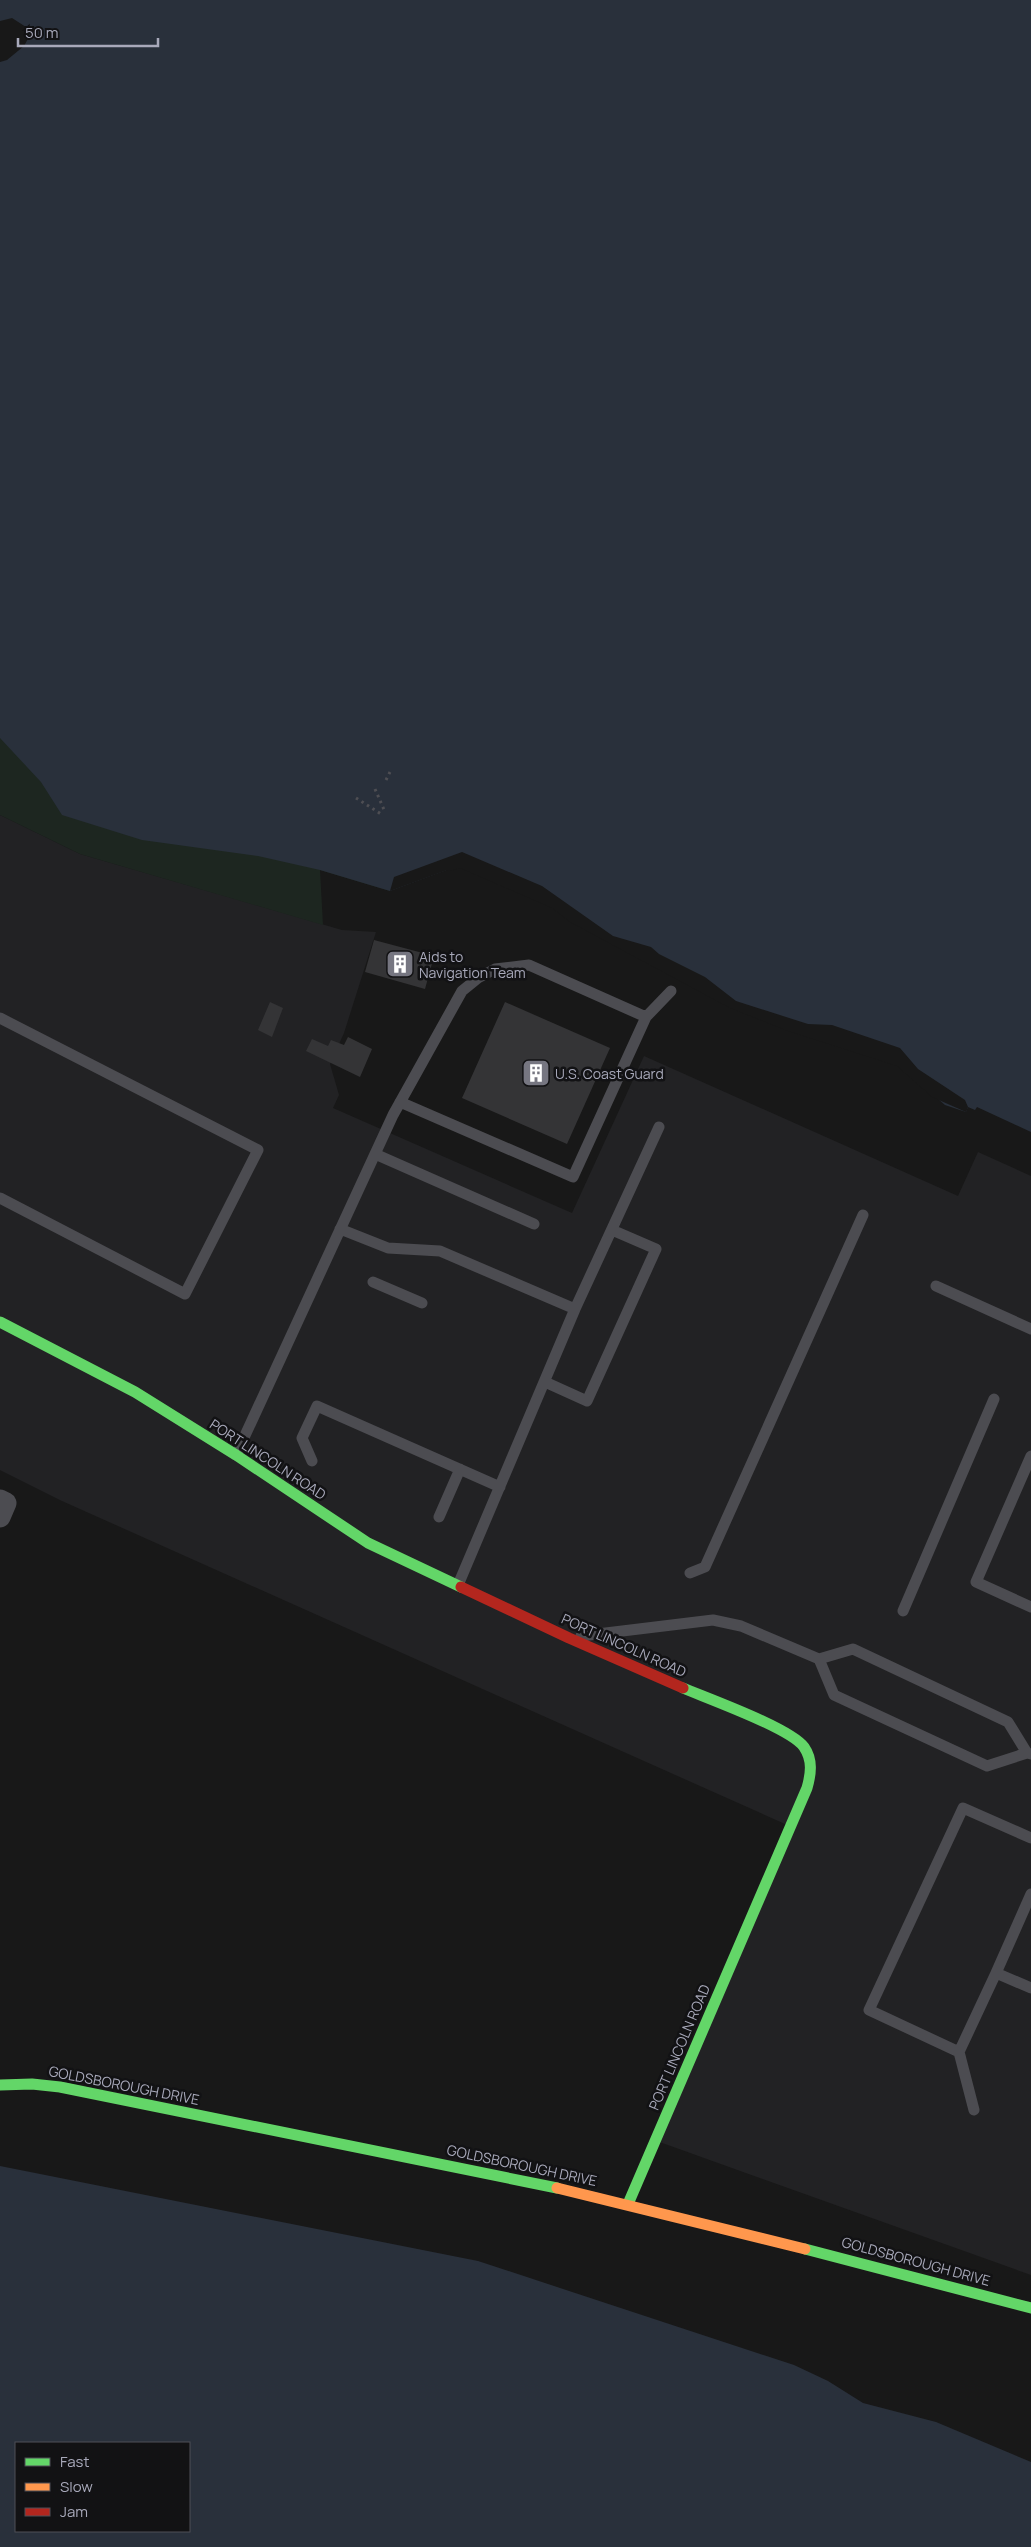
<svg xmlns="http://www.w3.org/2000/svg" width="1031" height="2547" viewBox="0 0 1031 2547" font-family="Manrope,sans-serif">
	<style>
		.built { fill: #222224 }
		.green { fill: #1d2620 }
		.water { fill: #29303b; fill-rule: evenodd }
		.pier { fill: #181818 }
		.building { fill: #343436 }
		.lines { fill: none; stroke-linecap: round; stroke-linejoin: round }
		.path { stroke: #4e4e53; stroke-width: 3; stroke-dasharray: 2.5 4; stroke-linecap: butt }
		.lane { stroke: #4c4c51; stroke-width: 11 }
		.street { stroke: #4c4c51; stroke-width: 21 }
		.fast { stroke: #63d668; stroke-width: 11 }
		.slow { stroke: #ff974d; stroke-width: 11 }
		.jam { stroke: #b3261e; stroke-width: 11 }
		.labels { text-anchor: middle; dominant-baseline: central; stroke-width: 5; stroke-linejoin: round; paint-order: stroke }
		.poi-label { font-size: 14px; fill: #a8a9ba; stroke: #121214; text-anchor: start }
		.street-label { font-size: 14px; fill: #a8a9ba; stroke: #121214 }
	</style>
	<rect width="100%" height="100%" fill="#181818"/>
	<path class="built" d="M0,815L80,854L342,930L376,932L344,1033L330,1064L339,1095L333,1108L572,1213L644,1056L958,1196L978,1152L1031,1176V2275L654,2140L794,1828L62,1501L0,1470Z"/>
	<path class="green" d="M0,602L462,852L390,891L320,870L323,925L80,854L0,815Z"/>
	<path class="water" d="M0,0H1031V1132L977,1107L975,1110L968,1107L966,1112L945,1105L898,1064L789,1029L553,906L460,865L390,891L320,870L258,856L142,840L62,815L41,782L0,738Z
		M0,2166L478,2261L794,2365L828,2381L863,2403L936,2422L1031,2462V2547H0ZM189,2443V2531H16V2443Z"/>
	<path class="pier" d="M12,18L26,27L29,37L24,46L7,60L0,62V21Z
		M462,852L542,886L613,936L651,947L659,954L705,977L736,1001L808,1024L832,1025L900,1048L918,1069L965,1100L968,1107L966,1112L932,1097L897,1066L788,1031L730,1008L570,922L552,908L460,868L450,871L447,870L390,891L394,877Z"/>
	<path class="building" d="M374,940L434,956L425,989L365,972Z
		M270,1002L283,1008L272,1037L258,1030Z
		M505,1002L610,1048L567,1144L462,1098Z
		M348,1037L372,1049L360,1077L306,1051L312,1039L328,1046L331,1040L344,1045Z"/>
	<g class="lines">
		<path class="path" d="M386,780L390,772
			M375,789L385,812
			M356,798L381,814"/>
		<path class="lane" d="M0,1018L258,1150L185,1294L0,1198
			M400,1102L573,1177L646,1017L671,991
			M375,1154L534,1224
			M340,1229L388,1248L440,1251L575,1309L458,1585
			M373,1282L422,1303
			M936,1286L1031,1329
			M575,1309L659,1127
			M545,1382L587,1401L656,1249L612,1230
			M236,1455L393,1115L462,991L478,978L495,969L529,965L646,1017
			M1031,1456L976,1582L1031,1607
			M312,1461L302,1438L317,1406L500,1487
			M439,1517L460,1469
			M690,1573L705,1567L863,1215
			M903,1611L994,1399
			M581,1636L713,1620L741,1626L819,1659L853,1649L1008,1722L1027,1753L1031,1754
			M819,1659L834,1695L987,1766L1027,1753
			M1031,1894L996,1973L1031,1988
			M959,2052L869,2010L963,1808L1031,1838
			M974,2110L959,2052L996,1973"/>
		<path class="street" d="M0,1500L6,1503L0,1517"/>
		<path class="fast" d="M0,1322L135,1392L236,1455L368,1543L461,1587
			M0,2085L32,2084L60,2087L557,2188
			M628,2204L807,1788C811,1774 813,1760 804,1747C790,1728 709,1699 683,1688
			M805,2249L1031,2308"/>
		<path class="slow" d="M557,2188L805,2249"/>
		<path class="jam" d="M461,1587L569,1638L683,1688"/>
	</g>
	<defs>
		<symbol id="building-square" viewBox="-11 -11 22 22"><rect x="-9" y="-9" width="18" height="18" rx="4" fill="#767681" stroke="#121214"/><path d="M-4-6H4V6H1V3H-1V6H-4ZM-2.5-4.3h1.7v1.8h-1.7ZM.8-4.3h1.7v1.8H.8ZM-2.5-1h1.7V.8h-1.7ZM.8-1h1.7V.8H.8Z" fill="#fff"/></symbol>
	</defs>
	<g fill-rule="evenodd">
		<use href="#building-square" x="384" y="948" width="32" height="32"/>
		<use href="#building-square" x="520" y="1057" width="32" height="32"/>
	</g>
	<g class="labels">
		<g class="poi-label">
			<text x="419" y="956">Aids to<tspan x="419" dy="16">Navigation Team</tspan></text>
			<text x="555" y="1073">U.S. Coast Guard</text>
		</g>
		<g class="street-label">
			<text transform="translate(268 1459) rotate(33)">PORT LINCOLN ROAD</text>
			<text transform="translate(624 1645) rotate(24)">PORT LINCOLN ROAD</text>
			<text transform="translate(679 2047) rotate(-67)">PORT LINCOLN ROAD</text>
			<text transform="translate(124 2085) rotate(11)">GOLDSBOROUGH DRIVE</text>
			<text transform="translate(522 2165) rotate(12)">GOLDSBOROUGH DRIVE</text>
			<text transform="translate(916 2261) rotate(15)">GOLDSBOROUGH DRIVE</text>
		</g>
	</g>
	<rect x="15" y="2442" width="175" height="90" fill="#121214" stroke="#4e4e56"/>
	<rect x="25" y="2458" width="25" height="8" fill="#63d668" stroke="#4e4e56"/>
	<text x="60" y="2467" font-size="15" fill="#a8a9ba">Fast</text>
	<rect x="25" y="2483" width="25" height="8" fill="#ff974d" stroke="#4e4e56"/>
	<text x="60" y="2492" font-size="15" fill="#a8a9ba">Slow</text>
	<rect x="25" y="2508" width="25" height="8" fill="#b3261e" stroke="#4e4e56"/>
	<text x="60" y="2517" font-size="15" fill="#a8a9ba">Jam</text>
	<path d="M18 38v8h140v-8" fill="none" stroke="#a8a9ba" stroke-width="2.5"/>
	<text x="25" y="38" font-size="15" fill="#a8a9ba" stroke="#121214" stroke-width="4" paint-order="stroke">50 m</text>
</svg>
